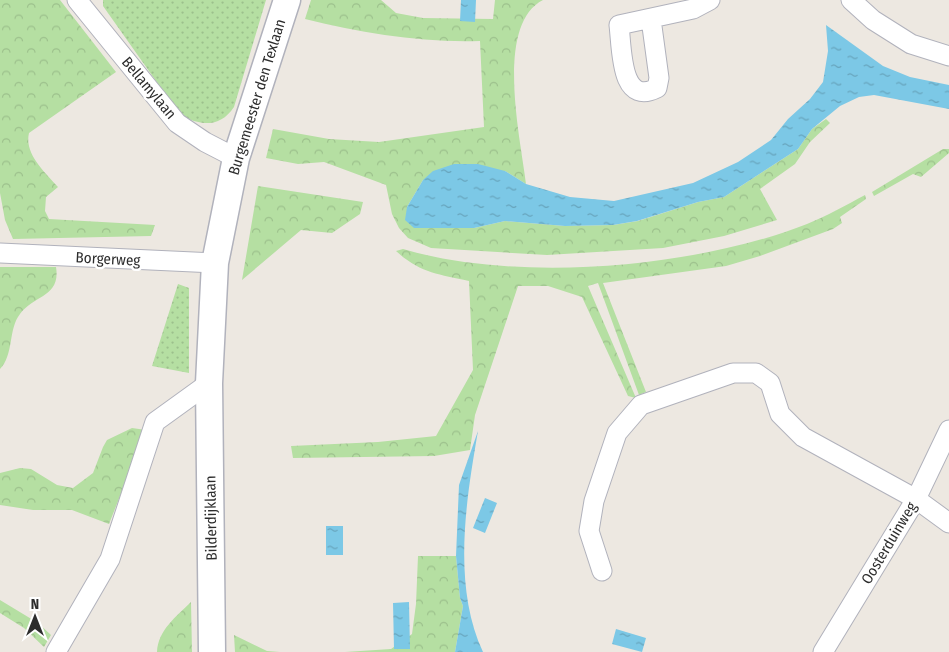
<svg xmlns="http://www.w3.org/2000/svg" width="949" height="652" viewBox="0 0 949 652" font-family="'Fira Sans Condensed',sans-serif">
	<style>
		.grass { fill: url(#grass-dots) }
		.forest { fill: url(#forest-crowns) }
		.water { fill: url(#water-ripples) }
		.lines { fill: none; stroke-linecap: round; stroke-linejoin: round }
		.street-casing { stroke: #b1b2bc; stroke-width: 21 }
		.secondary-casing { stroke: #b1b2bc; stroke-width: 29 }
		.street { stroke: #fff; stroke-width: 19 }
		.secondary { stroke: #fff; stroke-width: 26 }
		.labels { text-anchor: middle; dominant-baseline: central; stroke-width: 5; stroke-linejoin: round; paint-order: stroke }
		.street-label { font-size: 15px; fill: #2d2d2d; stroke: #fff }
	</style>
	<defs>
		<pattern id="grass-dots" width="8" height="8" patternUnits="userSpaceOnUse" patternTransform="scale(1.25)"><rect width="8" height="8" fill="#b5dfa2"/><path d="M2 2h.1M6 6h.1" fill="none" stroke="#9cc08c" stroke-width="1.8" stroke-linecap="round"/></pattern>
		<pattern id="forest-crowns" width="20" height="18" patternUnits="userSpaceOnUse" patternTransform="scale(1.25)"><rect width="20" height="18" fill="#b5dfa2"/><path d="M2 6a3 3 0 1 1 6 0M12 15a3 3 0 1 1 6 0" fill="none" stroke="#9cc08c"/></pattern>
		<pattern id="water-ripples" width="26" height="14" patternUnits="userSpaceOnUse" patternTransform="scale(1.25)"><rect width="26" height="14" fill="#7cc8e6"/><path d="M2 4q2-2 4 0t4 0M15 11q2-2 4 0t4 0" fill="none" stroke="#66a3bb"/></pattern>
	</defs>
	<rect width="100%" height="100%" fill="#ede8e1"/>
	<path class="grass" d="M103,0H266L234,107C220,128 201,126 180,115L103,6Z
		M178,284L189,288V373L152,366Z"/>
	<path class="forest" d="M0,0H60L116,72L29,133C24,154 45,172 58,187L46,197L45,211L49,219L155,225L151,236L13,239L5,220L0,193Z
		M311,0H381L396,13L423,18L493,19L495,0H543C494,25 521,140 526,184L505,171L423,180L407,207L445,227L474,228L505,221L565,226L613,225L638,221L698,202L724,197L798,149L812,129L826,119L830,123L810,142L795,164L760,189L777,220L724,236L663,248L547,255L431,248L408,238L399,228L392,214L386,185L324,162L298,164L266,158L273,129L329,139L379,142L484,127L480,41C421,43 363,33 305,19Z
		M943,149H949V153L921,177L913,174L874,196L872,192Z
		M258,186L363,202L360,214L332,233L301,230L242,280Z
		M865,195L866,199L840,217L842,223L833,229L760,256L726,266L603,283L646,392L639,395L598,283L588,286L636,398L628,396L582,297L548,286H518L475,415L470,450L434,456L293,458L291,446L378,442L436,436L473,370L469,281C438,274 420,273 396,251L403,249C518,283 695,268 807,224C827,216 846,205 865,195Z
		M0,267H56C61,297 34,295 20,314C8,329 14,355 0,369Z
		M132,428L146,430L109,524L72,510H33L0,505V473L20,468L31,469L57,485L73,488L93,473L103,447L107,440Z
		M418,556H456L460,598L463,606L455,652H345L391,649L412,634L416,604Z
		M0,600L38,623L51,635L44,647L24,628L0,613Z
		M191,602L192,652H157C158,630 176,617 191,602Z
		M234,635L267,651L280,652H235Z"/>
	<path class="water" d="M461,0H476L475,22L460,21Z
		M826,25L883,66L910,77L949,85V109L874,95L859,97L840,106L812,129L798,149L724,197L698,202L637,221L613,225L565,226L505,221L474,228H414L405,220L407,207L423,180L433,171L454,164H478L505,171L526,184L570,197L614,201L693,183L738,162L771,140L788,119L810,99L823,82L828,51Z
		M478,431C466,500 452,586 483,652H455L463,606L460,598L456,556L459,485Z
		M485,498L497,503L485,533L473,528Z
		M326,526H343V555H326Z
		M409,602L410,649H394L393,603Z
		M616,629L646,638L642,652L612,644Z"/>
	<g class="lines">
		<defs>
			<path id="street" d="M77,0L177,123L205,142L236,158
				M851,0L873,20L911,44L949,56
				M651,19L659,78L657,88C620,107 622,49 619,25L693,9L710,0
				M0,253L215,263
				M602,571L589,531L594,501L617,433L641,405L733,373H756L770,383L780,414L803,437L916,499L949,523
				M56,652L110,559L155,422L209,383
				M823,652L916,499L949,430"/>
			<path id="secondary" d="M212,652L209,383L215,263L236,158L287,0"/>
		</defs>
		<use href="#street" class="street-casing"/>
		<use href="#secondary" class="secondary-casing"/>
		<use href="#street" class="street"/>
		<use href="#secondary" class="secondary"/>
	</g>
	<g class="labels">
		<g class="street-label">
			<text transform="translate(149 88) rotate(50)">Bellamylaan</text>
			<text transform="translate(257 97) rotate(-73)">Burgemeester den Texlaan</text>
			<text transform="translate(108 259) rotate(3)">Borgerweg</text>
			<text transform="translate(211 518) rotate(-91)">Bilderdijklaan</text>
			<text transform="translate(889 543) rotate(-59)">Oosterduinweg</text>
		</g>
	</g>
	<g transform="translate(35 617)" stroke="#ffffff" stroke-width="4" paint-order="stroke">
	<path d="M0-4L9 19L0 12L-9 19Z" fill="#2d2d2d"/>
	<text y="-8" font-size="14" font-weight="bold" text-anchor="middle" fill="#2d2d2d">N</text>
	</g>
</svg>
